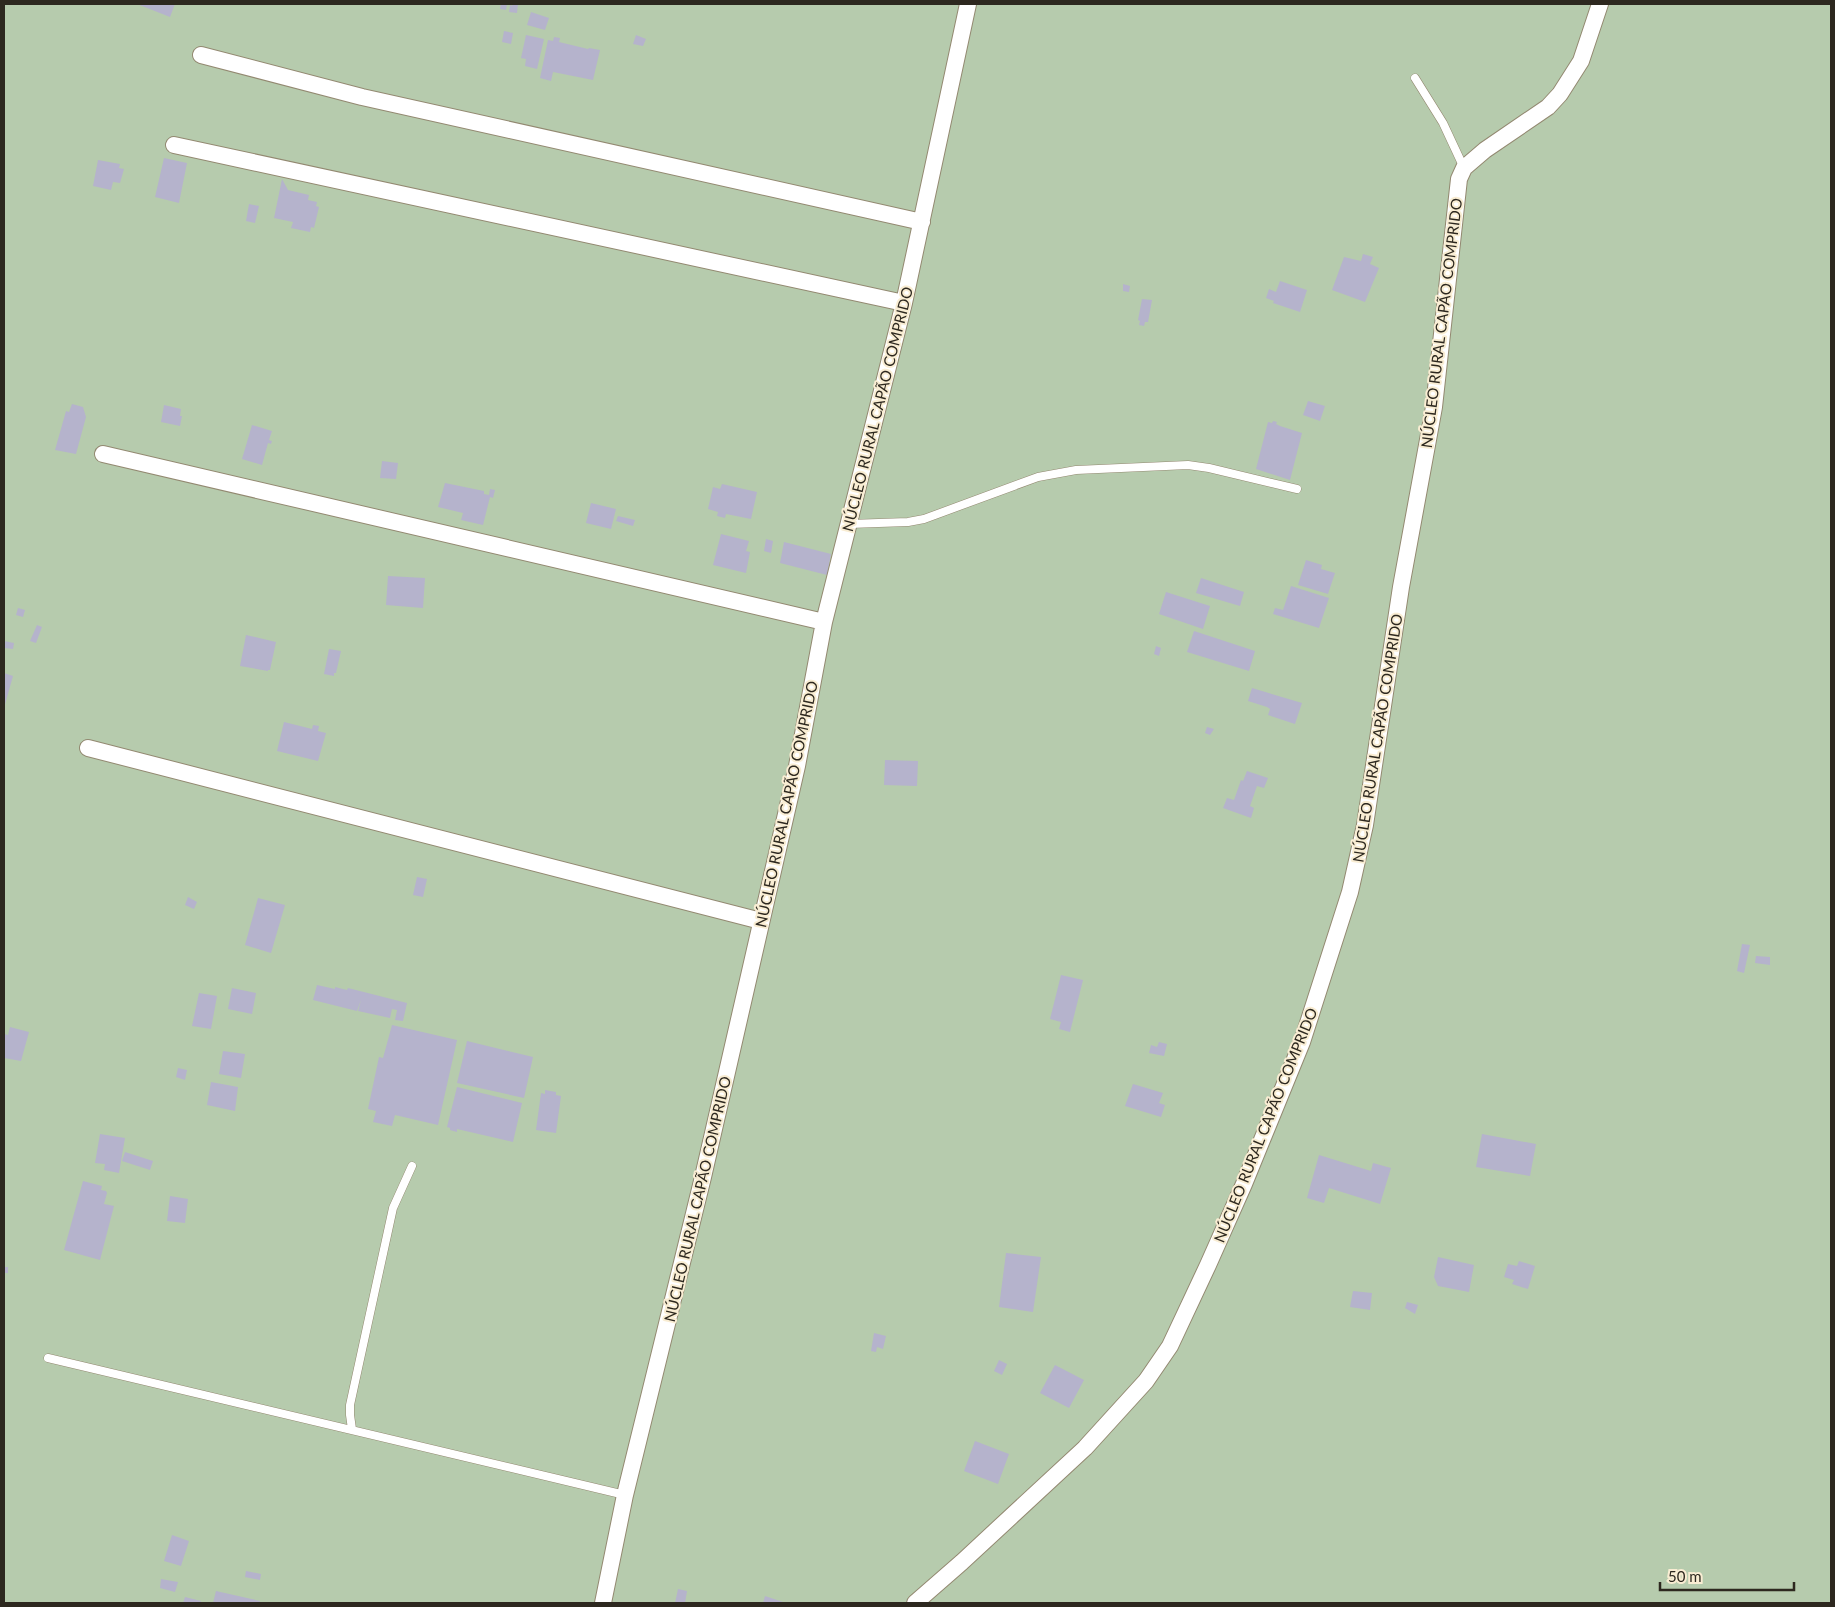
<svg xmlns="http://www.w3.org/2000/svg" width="1835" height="1607" viewBox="0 0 1835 1607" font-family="Lato,sans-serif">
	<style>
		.green { fill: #b6cbad }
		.building { fill: #b5b3cc }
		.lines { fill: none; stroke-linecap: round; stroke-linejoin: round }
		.service-casing { stroke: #938971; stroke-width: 9 }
		.minor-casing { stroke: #938971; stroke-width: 18 }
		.service { stroke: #fff; stroke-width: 8 }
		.minor { stroke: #fff; stroke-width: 16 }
		.labels { text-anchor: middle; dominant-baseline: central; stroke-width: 4; stroke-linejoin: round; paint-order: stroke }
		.street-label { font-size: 15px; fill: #2d281f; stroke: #f9edd3 }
	</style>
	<rect width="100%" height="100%" fill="#ebe0c6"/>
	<path class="green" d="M4,4H1831V1603H4Z"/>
	<path class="building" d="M137,4H175L170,17Z
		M501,4H507L506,10L500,9Z
		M512,4H518L517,13L509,12L510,5L512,6Z
		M531,12L549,18L545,30L527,25Z
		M504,31L513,33L511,44L502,42Z
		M526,35L544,39L537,69L525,66L526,59L521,58Z
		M636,35L646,39L643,46L633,44Z
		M554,37L560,38L559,42L588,49L589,48L600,50L593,80L553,72L551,81L540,78L548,40L553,41Z
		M164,158L187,163L179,203L155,197Z
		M98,160L120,164L119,168L124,169L120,183L113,182L111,190L93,186Z
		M282,179L288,190L309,195L308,200L317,202L316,206L319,207L314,228L311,227L310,232L291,228L293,222L274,218Z
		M249,204L259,206L255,223L246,221Z
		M1363,254L1373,257L1370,264L1379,268L1365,302L1332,290L1344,257L1361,261Z
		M1280,281L1307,290L1300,312L1273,303L1274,301L1266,298L1269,289L1276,292Z
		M1123,284L1130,286L1129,292L1123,291Z
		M1142,299L1152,300L1148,322H1145L1144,326L1139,325L1140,321L1138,320Z
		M1308,401L1325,406L1320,421L1303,415Z
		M72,404L83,407L86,417L76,454L55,450L66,411L69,412Z
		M164,405L181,409L180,416H182L180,426L161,422Z
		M1273,421L1277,422L1276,424L1280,426L1302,433L1290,480L1256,469L1268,422L1272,423Z
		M252,425L272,431L269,440L272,441L271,444L268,443L262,465L242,459Z
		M382,461L398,463L396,479L380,478Z
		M445,483L484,491V494L489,495L490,489L495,490L493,498L490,497L483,525L461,520L463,513L438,507Z
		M722,484L757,492L751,519L726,514L725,518L717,516L718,512L708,509L713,487L720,489Z
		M591,503L616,509L611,529L586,523Z
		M618,516L635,520L633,526L616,521Z
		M721,534L749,541L746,551L750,552L746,573L713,565Z
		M766,539L773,541L771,553L764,551Z
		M784,542L831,554L827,575L780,563Z
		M1306,560L1322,565L1321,569L1335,573L1328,594L1298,585Z
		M388,576L425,578L423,608L386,605Z
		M1201,578L1244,592L1240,606L1196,593Z
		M1291,586L1329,598L1319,628L1273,614L1275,608L1283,610Z
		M1166,592L1210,606L1203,629L1159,614Z
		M18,608L25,610L23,617L16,615Z
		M37,625L42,627L36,643L30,641Z
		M1194,631L1255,651L1249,671L1187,652Z
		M246,635L276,642L270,670H268V671L240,666Z
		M4,641L14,643L13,649L4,648Z
		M1156,646L1161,648L1159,656L1154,654Z
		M329,649L341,651L336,673H334V676L324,674Z
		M4,673L13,676L4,708Z
		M1252,688L1302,703L1295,724L1268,715L1270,709L1267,707L1248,701Z
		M284,722L312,729L313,725L319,726L318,731L326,733L318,761L277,751Z
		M1207,727L1214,729L1210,735L1205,733Z
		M885,760L918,761L917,786L884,785Z
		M1247,771L1268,778L1264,788L1257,786L1250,806L1254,808L1251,818L1223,808L1227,798L1234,800L1241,780L1243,781Z
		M417,877L427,879L423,897L413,895Z
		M188,897L197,902L194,909L185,905Z
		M258,898L285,905L271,953L245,945Z
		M1742,944L1750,945L1744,973L1737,971Z
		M1756,956L1770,957V965L1755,963Z
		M1061,975L1083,980L1070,1032L1059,1029L1061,1022L1050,1019Z
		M317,985L335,989V987L347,990L348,988L407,1003L403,1021L395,1020L397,1010L392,1009L390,1018L358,1011L361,1000L357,1011L313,1000Z
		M232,988L256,993L252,1014L228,1009Z
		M199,993L217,996L211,1029L192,1026Z
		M392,1025L457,1040L438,1125L395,1115L392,1126L373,1122L376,1111L368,1109L379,1057L383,1058Z
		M10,1027L29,1032L21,1061L4,1058V1034L8,1035Z
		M467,1041L533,1057L524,1098L457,1083Z
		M1159,1042L1167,1044L1164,1056L1149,1053L1151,1045L1157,1047Z
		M223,1051L245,1054L241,1078L219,1074Z
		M178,1068L187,1070L185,1080L176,1077Z
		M211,1082L238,1087L235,1111L207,1105Z
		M1133,1084L1163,1093L1159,1103L1165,1105L1161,1117L1125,1106Z
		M457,1087L522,1103L513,1142L457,1129V1132L450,1130V1128L447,1127Z
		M545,1090L556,1092V1095L561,1096L556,1133L536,1130L541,1093L545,1094Z
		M100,1134L125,1138L119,1173L104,1170L105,1164L95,1163Z
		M1482,1134L1536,1144L1530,1176L1476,1167Z
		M125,1152L153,1161L150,1170L122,1161Z
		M1319,1155L1371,1171L1373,1163L1391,1168L1380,1204L1329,1188L1324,1203L1307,1198Z
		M83,1181L102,1186L101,1190L106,1191L107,1193L104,1204L114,1206L100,1260L64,1250Z
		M170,1196L188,1199L185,1223L167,1221Z
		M1006,1253L1041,1257L1033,1312L999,1307Z
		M1438,1257L1474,1265L1469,1292L1438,1286L1434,1277Z
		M1519,1261L1535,1266L1528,1289L1512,1284L1514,1280L1504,1277L1508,1264L1517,1266Z
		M4,1267H8V1273H4Z
		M1353,1291L1372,1293L1370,1310L1350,1307Z
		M1407,1302L1418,1305L1415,1314L1405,1308Z
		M874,1333L886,1336L883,1349L877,1347L876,1352L871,1351Z
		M999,1360L1007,1364L1002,1375L994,1371Z
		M1055,1365L1084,1380L1069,1408L1040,1393Z
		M975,1441L1009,1454L998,1484L964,1471Z
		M172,1535L189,1541L181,1566L164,1561Z
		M246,1571L261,1574L260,1580L245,1577Z
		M161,1579L178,1582L175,1592L160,1588Z
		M678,1589L687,1591L685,1603H675Z
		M216,1591L260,1601L259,1603H213Z
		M765,1596L786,1603H763Z
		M185,1597L201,1601L200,1603H183Z"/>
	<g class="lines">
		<defs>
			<path id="service" d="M1415,78L1443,123L1464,168
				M849,524L908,522L924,519L1038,477L1076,470L1188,465L1209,468L1297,489
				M48,1358L625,1495
				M352,1429L350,1415V1405L393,1208L412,1166"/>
			<path id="minor" d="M201,55L362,97L922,222
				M174,145L904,303
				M103,454L824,622
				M88,748L761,921
				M603,1603L625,1495L703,1177L797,766L824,622L904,303L968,4
				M915,1603L962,1562L1085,1448L1146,1381L1170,1346L1208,1265L1244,1184L1302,1042L1350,892L1365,825L1401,587L1434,407L1459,179L1464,168L1485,150L1548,107L1560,94L1581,61L1600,4"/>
		</defs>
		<use href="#service" class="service-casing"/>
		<use href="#minor" class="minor-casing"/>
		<use href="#service" class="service"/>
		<use href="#minor" class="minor"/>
	</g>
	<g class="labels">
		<g class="street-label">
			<text transform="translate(1441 323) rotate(-83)">NÚCLEO RURAL CAPÃO COMPRIDO</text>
			<text transform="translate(877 409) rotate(-76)">NÚCLEO RURAL CAPÃO COMPRIDO</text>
			<text transform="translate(1377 738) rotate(-81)">NÚCLEO RURAL CAPÃO COMPRIDO</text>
			<text transform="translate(786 804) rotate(-78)">NÚCLEO RURAL CAPÃO COMPRIDO</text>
			<text transform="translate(1265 1125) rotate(-68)">NÚCLEO RURAL CAPÃO COMPRIDO</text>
			<text transform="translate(697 1199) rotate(-77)">NÚCLEO RURAL CAPÃO COMPRIDO</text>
		</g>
	</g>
	<rect width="1835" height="1607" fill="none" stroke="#2d281f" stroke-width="10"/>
	<path d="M1660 1582v8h134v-8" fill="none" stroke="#2d281f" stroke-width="2.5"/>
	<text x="1668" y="1582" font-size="15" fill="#2d281f" stroke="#f9edd3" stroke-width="4" paint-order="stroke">50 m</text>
</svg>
